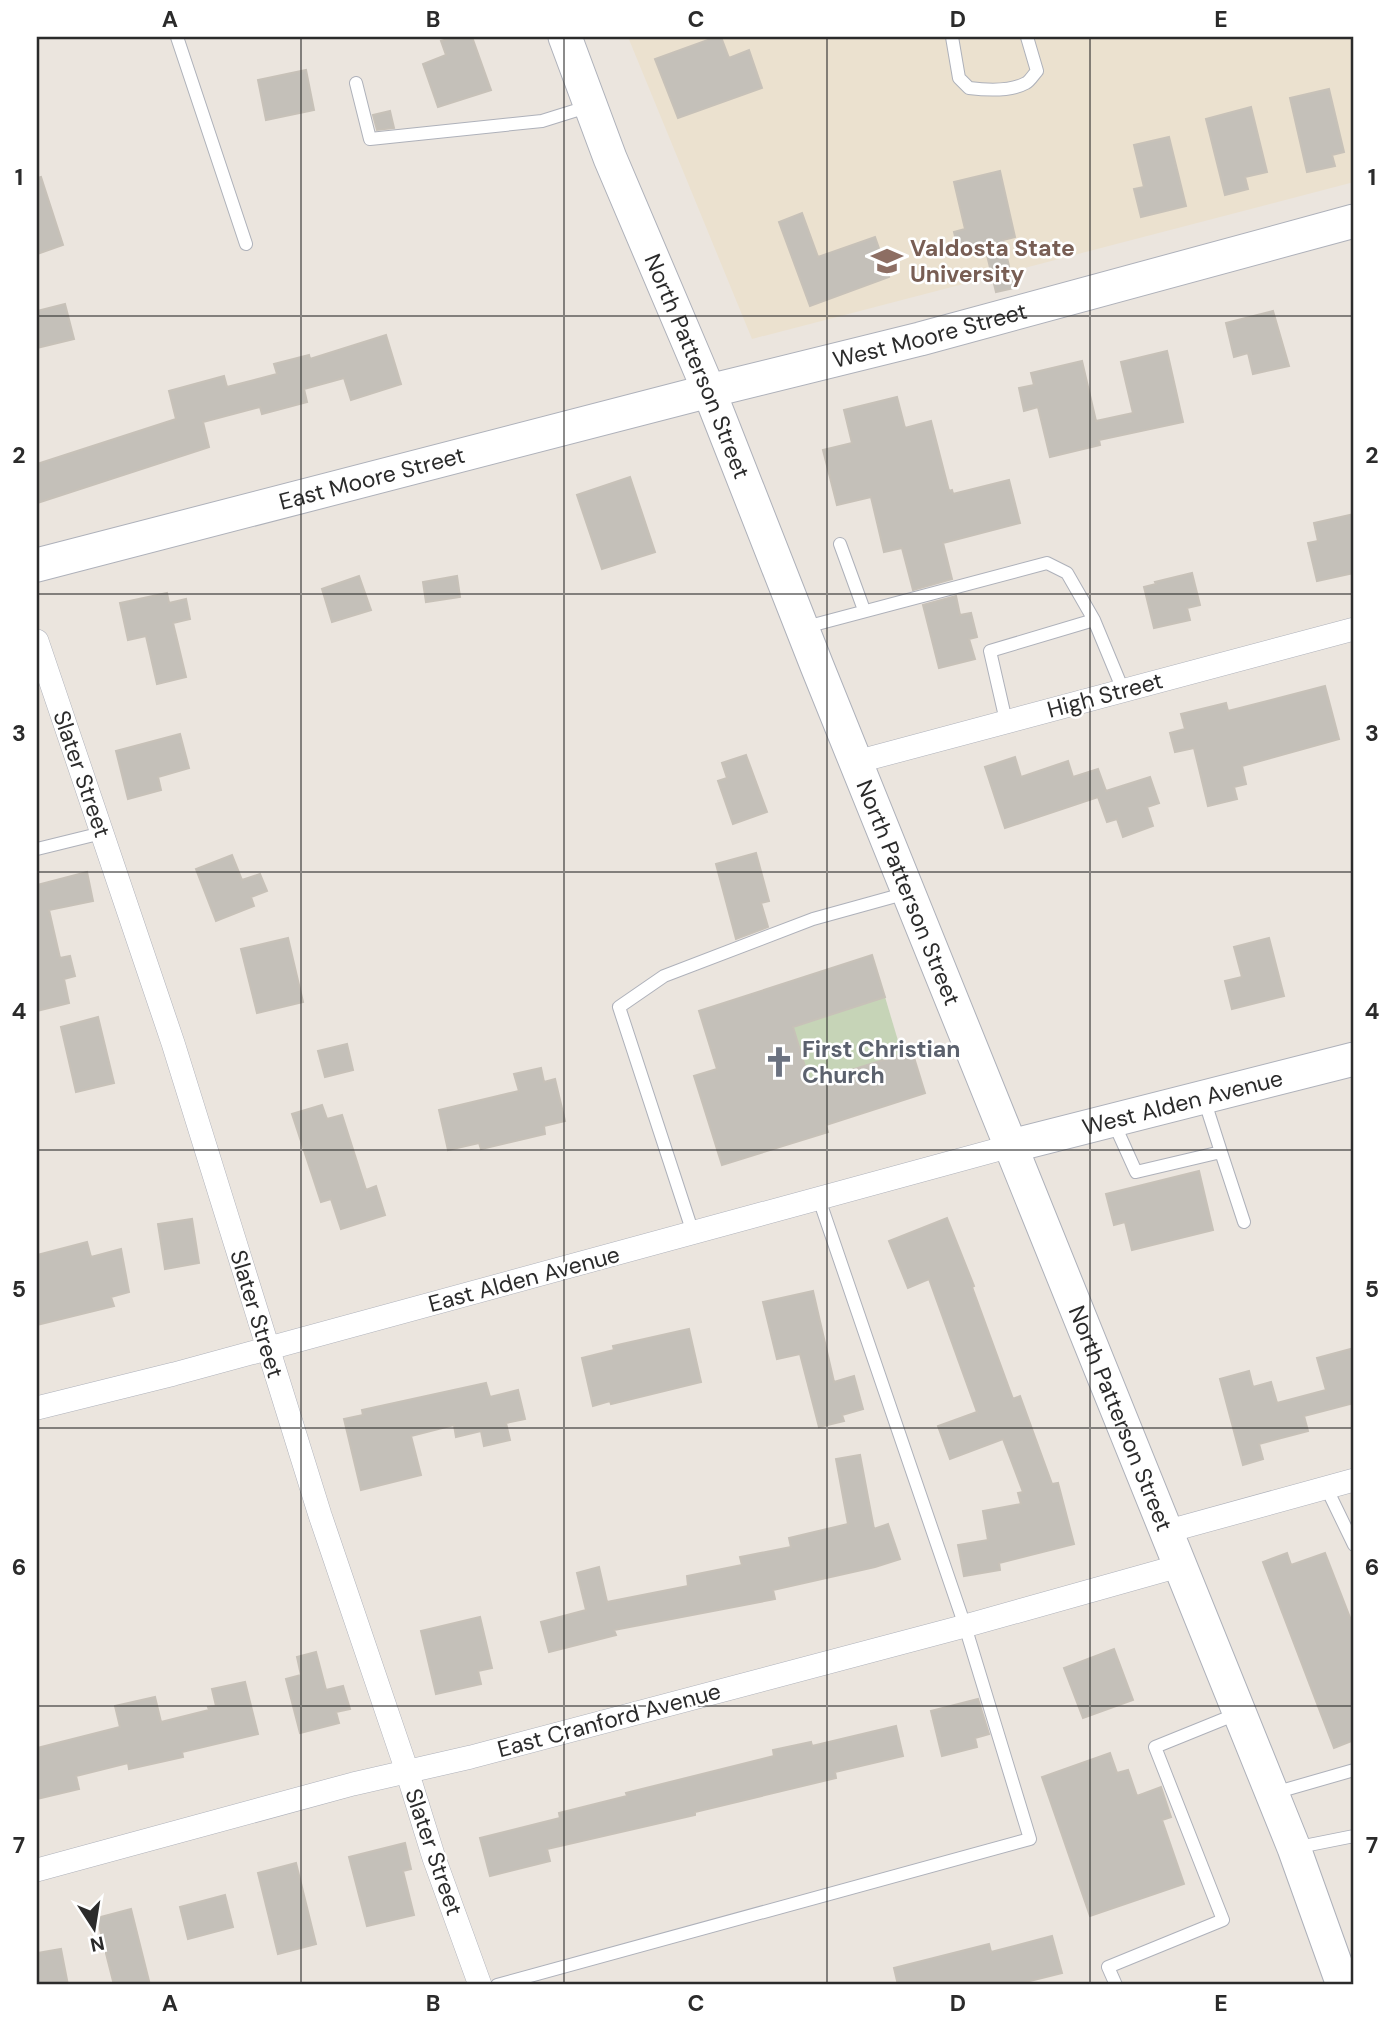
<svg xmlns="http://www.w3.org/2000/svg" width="1391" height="2022" viewBox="0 0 1391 2022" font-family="'DM Sans',sans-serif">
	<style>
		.education { fill: #ebe1cf }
		.cemetery { fill: #c6d4b7 }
		.building { fill: #c4c0b9; stroke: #c7c1b8; stroke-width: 2 }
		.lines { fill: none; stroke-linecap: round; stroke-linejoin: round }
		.lane-casing { stroke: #aeb1ba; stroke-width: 14 }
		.street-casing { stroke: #aeb1ba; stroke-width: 24 }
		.secondary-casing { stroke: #aeb1ba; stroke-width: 35 }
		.lane { stroke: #fff; stroke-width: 12 }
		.street { stroke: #fff; stroke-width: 23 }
		.secondary { stroke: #fff; stroke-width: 33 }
		.grid { fill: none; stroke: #2b2b2b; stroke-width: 2; stroke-opacity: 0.55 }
		.labels { text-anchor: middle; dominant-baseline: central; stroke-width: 5; stroke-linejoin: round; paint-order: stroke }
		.education-label { font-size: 23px; font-weight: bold; fill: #785e54; stroke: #fff; text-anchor: start }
		.street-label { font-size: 23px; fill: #2b2b2b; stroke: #fff }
		.worship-label { font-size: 23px; font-weight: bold; fill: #5b616d; stroke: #fff; text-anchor: start }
		.neatline { fill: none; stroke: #2b2b2b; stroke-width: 2.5 }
		.grid-label { font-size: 23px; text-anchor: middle; font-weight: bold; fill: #2b2b2b }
	</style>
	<rect width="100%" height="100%" fill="#ebe5de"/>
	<path class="education" d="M628,37H1354V182L752,339Z"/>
	<path class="cemetery" d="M885,997L902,1054L810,1083L793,1027Z"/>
	<path class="building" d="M454,37H472L491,90L438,107L423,64L446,55L441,41Z
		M716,37H721L729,58L749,50L762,88L678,118L655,59Z
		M306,70L314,110L266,120L258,80Z
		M1329,89L1344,152L1332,155L1335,166L1307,172L1290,98Z
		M1251,107L1267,172L1245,177L1248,189L1225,195L1206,119Z
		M390,111L394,128L377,130L373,115Z
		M1169,137L1186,206L1141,217L1134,189L1144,187L1134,145Z
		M1000,171L1015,237L1003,240L1014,288L996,292L985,247L959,253L954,232L965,229L954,182Z
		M41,177L63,245L37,254V178Z
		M802,213L818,257L875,237L889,277L810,306L779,222Z
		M65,304L74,339L37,348V311Z
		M1273,311L1289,366L1253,374L1248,353L1234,357L1226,323Z
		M386,335L401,384L351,400L344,378L304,389L307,402L262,414L260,407L203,422L209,447L37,503V464L176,419L169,391L224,376L227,387L277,374L274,364L309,355L310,359Z
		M1167,351L1183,422L1099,440L1100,445L1050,457L1038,407L1024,411L1019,388L1034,385L1031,373L1082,361L1096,421L1133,413L1121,362Z
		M897,397L905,428L931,421L949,491L952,490L953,494L1009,480L1020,523L943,543L952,579L913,590L902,548L884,552L871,497L837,505L823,450L852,443L844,410Z
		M630,477L655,552L602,569L577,495Z
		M1354,514V573L1317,581L1308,543L1318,541L1314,523Z
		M1192,573L1200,605L1187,608L1190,620L1154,628L1144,587L1156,584L1155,582Z
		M359,576L371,610L332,622L322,589Z
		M457,576L460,597L426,602L423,582Z
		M167,593L169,603L186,599L190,619L173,623L186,677L157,684L146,636L128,640L120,603Z
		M956,596L960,615L971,613L977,637L969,639L975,659L939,668L923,605Z
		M1325,686L1339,739L1242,766L1246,784L1234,787L1237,799L1208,806L1194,748L1175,752L1170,733L1185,729L1181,714L1226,703L1228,711Z
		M180,734L189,768L158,777L161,790L128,799L116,751Z
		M746,755L767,812L733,824L718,781L727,778L722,763Z
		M1015,757L1021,777L1068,761L1073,777L1098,769L1106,791L1150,777L1159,803L1147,807L1153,826L1123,837L1117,819L1107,822L1098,797L1005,828L985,767Z
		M756,853L769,901L761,903L768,927L736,939L716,864Z
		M232,855L242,880L260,874L267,891L251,897L254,906L216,921L196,869Z
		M87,872L93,901L49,910L60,958L70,956L75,976L64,979L69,1003L37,1011V885Z
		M288,938L303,1002L257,1013L241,949Z
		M1269,938L1284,996L1232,1009L1225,981L1242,977L1234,947Z
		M872,955L885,997L793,1027L810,1083L912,1051L925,1093L826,1125L828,1132L722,1165L694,1076L717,1069L699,1011Z
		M98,1017L114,1083L76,1092L61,1027Z
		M347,1044L353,1070L325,1077L318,1051Z
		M541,1068L544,1082L555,1079L565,1121L544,1126L545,1134L481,1149L479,1143L448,1150L439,1110L519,1091L514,1074Z
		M322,1105L327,1119L342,1115L366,1190L376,1186L385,1215L341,1229L331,1199L321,1202L292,1114Z
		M1199,1171L1213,1230L1132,1250L1125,1222L1114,1225L1106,1194Z
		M947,1218L974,1286L972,1287L1013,1399L1020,1396L1052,1484L1058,1483L1074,1544L999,1563L1000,1570L964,1576L958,1545L988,1540L983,1511L1021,1504L1018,1493L1023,1492L1003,1439L950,1459L938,1426L977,1412L929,1279L908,1288L889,1241Z
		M192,1219L199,1263L165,1269L158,1224Z
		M87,1242L91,1257L121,1249L129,1292L111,1297L114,1306L37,1325V1255Z
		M813,1291L834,1382L854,1376L863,1409L842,1415L844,1421L819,1427L800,1354L777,1359L763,1302Z
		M689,1329L701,1382L611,1404L610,1401L593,1406L582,1358L614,1350L613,1346Z
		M1354,1348V1403L1304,1416L1308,1431L1259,1444L1263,1459L1243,1465L1220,1379L1249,1371L1253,1387L1271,1382L1277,1403L1326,1390L1317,1358Z
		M486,1383L490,1397L518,1390L525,1419L506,1423L510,1440L484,1446L481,1431L456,1437L454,1425L411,1436L421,1475L361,1490L344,1419L363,1415L362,1410Z
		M860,1455L874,1529L888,1524L900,1559L875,1567L773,1590L775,1599L614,1630L616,1635L549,1652L541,1622L586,1610L577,1573L599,1567L607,1602L688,1586L687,1576L742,1565L740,1557L791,1547L789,1538L848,1524L836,1459Z
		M1287,1553L1291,1565L1325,1553L1354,1628V1740L1334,1748L1263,1562Z
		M480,1617L492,1668L478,1671L481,1684L436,1694L421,1631Z
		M1114,1649L1133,1700L1083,1718L1064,1668Z
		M316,1652L326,1690L343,1686L350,1709L336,1712L339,1723L300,1733L286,1679L301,1675L297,1657Z
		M245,1682L258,1734L182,1752L183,1757L129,1769L128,1763L76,1776L79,1789L37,1799V1748L120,1727L115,1706L155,1697L161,1722L209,1710L208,1707L216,1706L212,1689Z
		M978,1699L989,1734L975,1738L977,1747L942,1756L931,1711Z
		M896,1726L903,1756L835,1772L836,1778L695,1812V1815L547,1849L550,1861L490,1876L480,1838L560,1818L559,1813L627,1796L626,1793L774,1756L773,1750L811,1742L812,1746Z
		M1110,1753L1117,1773L1128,1770L1137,1796L1161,1787L1171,1817L1162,1820L1184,1884L1090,1916L1042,1777Z
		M405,1843L411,1869L403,1871L414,1915L367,1926L349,1857Z
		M296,1863L316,1944L278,1954L258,1873Z
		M225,1895L233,1927L188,1939L180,1907Z
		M131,1909L150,1985H114L97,1918Z
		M1052,1936L1062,1973L1014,1985H898L894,1968L989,1944L991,1952Z
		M61,1949L68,1985H37V1953Z"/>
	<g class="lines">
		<defs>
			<path id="lane" d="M177,37L246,244
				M952,37L959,78L969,88C985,90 1010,92 1026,83C1030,81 1034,74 1037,71L1027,37
				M356,83L370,139L542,121L590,106
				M840,544L864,610
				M802,628L1047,563L1067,573L1094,620L1123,690
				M1006,721L990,651L1094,620
				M37,849L102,833
				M1204,1099L1221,1152
				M1113,1121L1136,1172L1221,1152L1244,1222
				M693,1233L619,1007L664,976L813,919L907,893
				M1326,1487L1354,1545
				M1274,1793L1354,1770
				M1294,1848L1354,1836
				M497,1985L1030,1839L965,1626L819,1199
				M1116,1985L1108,1967L1223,1920L1155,1747L1239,1713"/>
			<path id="street" d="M37,641L173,1043L320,1515L407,1771L434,1858L480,1985
				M856,762L1354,629
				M37,1408L174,1374L1011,1146
				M1165,1532L1354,1480
				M37,1870L353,1784L471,1757L965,1626L1179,1566"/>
			<g id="secondary">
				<path id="s1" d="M565,37L610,158L709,391L817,666L1294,1848L1343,1985"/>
				<path id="s2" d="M37,565L709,391L920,339L1354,221"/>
				<path id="s3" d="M1011,1146L1354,1059"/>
			</g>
		</defs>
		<use href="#lane" class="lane-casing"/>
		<use href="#street" class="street-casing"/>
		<use href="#secondary" class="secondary-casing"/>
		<use href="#lane" class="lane"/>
		<use href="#street" class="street"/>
		<use href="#secondary" class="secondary"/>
	</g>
	<path class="grid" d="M301,37V1985M564,37V1985M827,37V1985M1090,37V1985M37,316H1354M37,594H1354M37,872H1354M37,1150H1354M37,1428H1354M37,1706H1354"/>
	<defs>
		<symbol id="university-bare" viewBox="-9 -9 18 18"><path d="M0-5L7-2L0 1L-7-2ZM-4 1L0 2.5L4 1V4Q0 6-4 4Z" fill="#8d6e63" stroke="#fff" stroke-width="2.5" paint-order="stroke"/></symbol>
		<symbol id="church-bare" viewBox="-9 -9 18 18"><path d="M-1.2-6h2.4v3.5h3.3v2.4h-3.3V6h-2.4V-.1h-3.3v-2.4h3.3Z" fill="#6b7280" stroke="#fff" stroke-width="2.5" paint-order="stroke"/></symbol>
	</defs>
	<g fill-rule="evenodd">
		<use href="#university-bare" x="865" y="239" width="44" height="44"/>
		<use href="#church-bare" x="757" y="1040" width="44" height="44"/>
	</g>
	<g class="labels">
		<g class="education-label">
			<text x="910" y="248">Valdosta State<tspan x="910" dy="26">University</tspan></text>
		</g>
		<g class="street-label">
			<text stroke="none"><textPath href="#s2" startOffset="922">West Moore Street</textPath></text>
			<text stroke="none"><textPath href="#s1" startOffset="355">North Patterson Street</textPath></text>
			<text stroke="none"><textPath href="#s2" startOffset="346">East Moore Street</textPath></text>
			<text transform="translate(1105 695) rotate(-15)">High Street</text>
			<text transform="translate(82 774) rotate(71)">Slater Street</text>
			<text stroke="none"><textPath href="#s1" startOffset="922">North Patterson Street</textPath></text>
			<text stroke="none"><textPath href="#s3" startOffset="177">West Alden Avenue</textPath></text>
			<text transform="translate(524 1279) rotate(-15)">East Alden Avenue</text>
			<text transform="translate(257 1314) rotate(73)">Slater Street</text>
			<text stroke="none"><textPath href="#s1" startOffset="1489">North Patterson Street</textPath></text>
			<text transform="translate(609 1720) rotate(-15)">East Cranford Avenue</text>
			<text transform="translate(434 1852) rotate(71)">Slater Street</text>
		</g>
		<g class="worship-label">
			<text x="802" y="1049">First Christian<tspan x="802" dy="26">Church</tspan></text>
		</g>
	</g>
	<rect width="1391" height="2022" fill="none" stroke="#ffffff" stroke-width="77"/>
	<g transform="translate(94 1928) rotate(168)" stroke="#ffffff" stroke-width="5" paint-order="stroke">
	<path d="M0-5L12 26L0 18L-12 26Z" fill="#2b2b2b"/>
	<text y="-10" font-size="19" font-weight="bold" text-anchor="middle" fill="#2b2b2b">N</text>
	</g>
	<rect x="38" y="38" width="1314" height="1945" class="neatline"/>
	<g class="grid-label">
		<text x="170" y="27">A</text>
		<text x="433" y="27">B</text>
		<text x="696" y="27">C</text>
		<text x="958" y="27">D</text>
		<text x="1221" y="27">E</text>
		<text x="19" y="185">1</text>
		<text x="1372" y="185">1</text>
		<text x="19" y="463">2</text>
		<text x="1372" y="463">2</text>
		<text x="19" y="741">3</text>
		<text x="1372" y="741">3</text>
		<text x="19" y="1019">4</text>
		<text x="1372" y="1019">4</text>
		<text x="19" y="1297">5</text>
		<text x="1372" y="1297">5</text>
		<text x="19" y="1575">6</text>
		<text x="1372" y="1575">6</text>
		<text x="19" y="1853">7</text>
		<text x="1372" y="1853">7</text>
		<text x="170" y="2011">A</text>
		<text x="433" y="2011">B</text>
		<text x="696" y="2011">C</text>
		<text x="958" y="2011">D</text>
		<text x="1221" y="2011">E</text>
	</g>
</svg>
